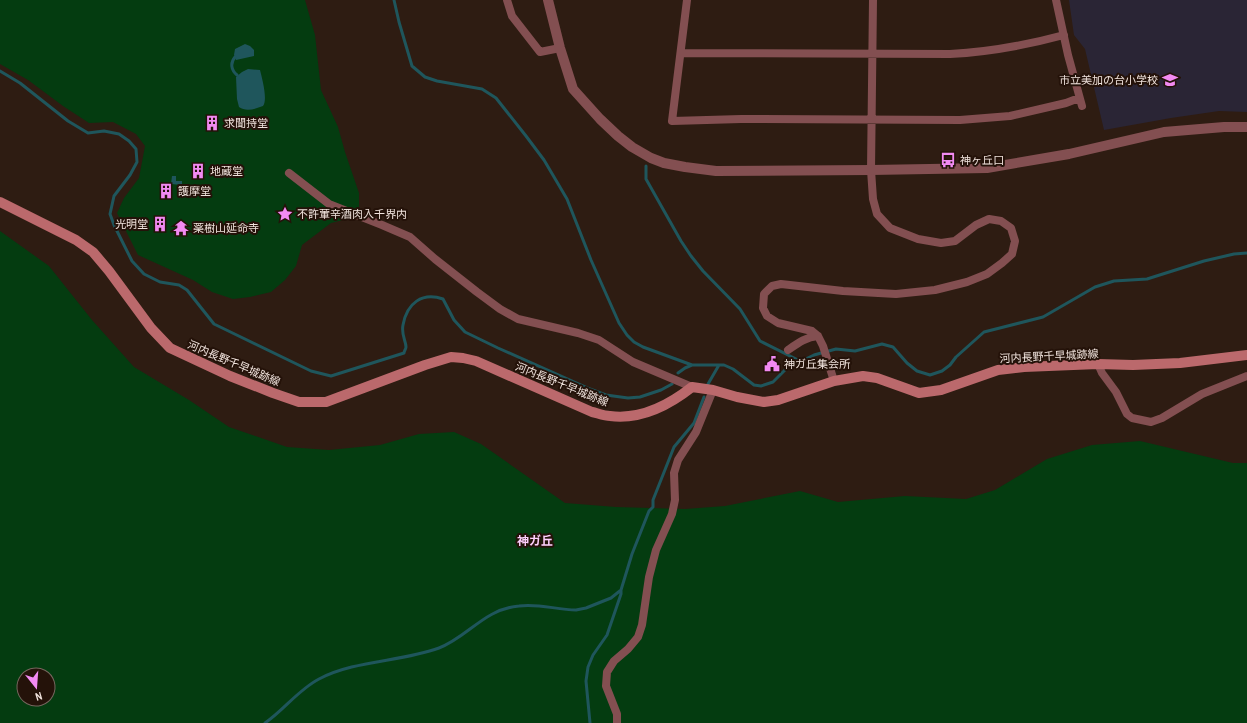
<svg xmlns="http://www.w3.org/2000/svg" width="1247" height="723" viewBox="0 0 1247 723" font-family="'Archivo Narrow','Noto Sans JP',sans-serif">
	<style>
		.education { fill: #2a2535 }
		.green { fill: #043c10; fill-rule: evenodd }
		.water { fill: #1f565c }
		.lines { fill: none; stroke-linecap: round; stroke-linejoin: round }
		.stream { stroke: #1f565c; stroke-width: 3 }
		.minor { stroke: #834f51; stroke-width: 8 }
		.tertiary { stroke: #834f51; stroke-width: 10 }
		.secondary { stroke: #bb696c; stroke-width: 10 }
		.labels { text-anchor: middle; dominant-baseline: central; stroke-width: 4; stroke-linejoin: round; paint-order: stroke }
		.poi-label { font-size: 11px; fill: #f0e3dd; stroke: #241209; text-anchor: start }
		.street-label { font-size: 11px; fill: #f0e3dd; stroke: #241209 }
		.neighbourhood-label { font-size: 12px; font-weight: bold; fill: #fecffd; stroke: #241209 }
	</style>
	<rect width="100%" height="100%" fill="#2e1c12"/>
	<path class="education" d="M1069,0H1247V112L1219,111L1171,118L1104,130L1085,49L1074,35Z"/>
	<path class="green" d="M0,0H305L315,35L321,90L338,127L345,152L359,193V209L347,219L331,223L302,245L296,266L285,280L271,292L250,297L233,299L212,292L193,280L138,255L117,213L124,198L139,178L145,146L136,134L113,122L89,123L63,106L28,80L0,64Z
		M0,231L49,266L92,320L134,367L189,400L229,427L287,447L329,450L380,445L419,434L454,432L481,444L565,503L616,507L685,509L725,506L800,491L838,502L905,496L966,499L995,490L1047,459L1092,445L1140,441L1233,463H1247V723H0ZM24,675H48V699H24Z"/>
	<path class="water" d="M245,44L250,46L254,50V56L236,60L234,55L235,49Z
		M248,69L260,70C262,78 268,100 263,106C255,109 246,112 239,107L237,99L236,77L242,72Z
		M172,176H176V181H182V185L171,184Z"/>
	<g class="lines">
		<path class="stream" d="M394,0L399,22L412,66L425,77L437,81L482,89L496,98L526,136L544,160L567,199L591,260L619,323L627,335L634,342L643,347L692,365H724L733,369L754,385L761,386L773,382L787,368L814,355L836,349L855,351L882,344L893,347L907,363L917,371L930,375L942,371L950,365L956,357L984,332L1043,317L1095,287L1114,281L1147,279L1204,261L1234,254L1247,253
			M235,57C230,63 231,70 237,75
			M0,71L20,83L68,121L88,133L104,131L119,134L129,141L136,149L137,162L130,175L114,196L110,214L114,225L132,261L144,274L160,282L179,285L187,290L214,324L311,371L331,376L404,353C404,351 406,349 406,347C406,341 401,335 403,325C407,303 422,292 443,299L454,320L465,332L498,348L590,389L606,395L628,398L640,397L661,390L672,384
			M646,166V179L681,241L691,256L703,271L740,309L760,341L800,361
			M678,373L685,368L692,365
			M708,384L719,365
			M265,723C284,710 298,690 319,679C355,660 401,662 439,648C468,637 484,609 519,606C538,603 557,610 576,610L586,608L611,598L621,590L632,554L649,511L653,507V500L674,447L694,423L704,397
			M590,723L586,681L588,667L593,655L607,635L621,594V590"/>
		<path class="minor" d="M507,0L512,16L540,52L560,48
			M687,0L672,121L741,119L960,120L1010,116L1066,103L1079,98
			M1056,0L1068,55L1082,106
			M681,53L950,54C989,52 1027,45 1064,35
			M289,173L329,204L382,225L410,237L435,259L477,292L500,309L518,319L578,333L599,340L633,362L692,387
			M788,350C798,343 806,337 818,336
			M1098,364L1102,373L1116,392L1127,414L1132,418L1151,422L1162,418L1202,394L1247,376
			M834,381L823,346L818,336L812,331L778,323L767,316L763,308L764,294L772,286L781,284L843,291L896,294L935,290L967,282L987,274L1002,263L1012,254L1015,241L1011,228L1001,221L989,219L976,225L955,241L941,243L918,239L890,228L877,214L873,199L871,170L873,0
			M617,723V714L606,686L607,672L614,661L628,649L638,637L642,625L649,577L656,550L672,514L675,500L674,473L678,460L696,432L713,390"/>
		<path class="tertiary" d="M548,0L560,48L573,89L600,119L618,136L632,147L651,158L664,163L685,167L716,171L871,170L987,168L1069,154L1164,132L1224,127H1247"/>
		<path class="secondary" d="M0,202L76,240L93,252L109,271L151,328L170,348L230,376L273,393L299,402H326L425,365L451,357L463,358L476,361L592,412C597,413 604,416 610,416C641,420 668,406 692,387L713,390L737,397L764,402L778,400L834,381L863,376L877,378L919,393L941,390L998,370L1024,367L1098,364L1133,365L1180,363L1247,355"/>
	</g>
	<defs>
		<symbol id="school-bare" viewBox="-9 -9 18 18"><path d="M0-5L7-2L0 1L-7-2ZM-4 1L0 2.5L4 1V4Q0 6-4 4Z" fill="#f28af2" stroke="#241209" stroke-width="2.5" paint-order="stroke"/></symbol>
		<symbol id="building-bare" viewBox="-9 -9 18 18"><path d="M-4-6H4V6H1V3H-1V6H-4ZM-2.5-4.3h1.7v1.8h-1.7ZM.8-4.3h1.7v1.8H.8ZM-2.5-1h1.7V.8h-1.7ZM.8-1h1.7V.8H.8Z" fill="#f28af2" stroke="#241209" stroke-width="2.5" paint-order="stroke"/></symbol>
		<symbol id="bus-bare" viewBox="-9 -9 18 18"><path d="M-5-6H5V4H4V6H2V4H-2V6H-4V4H-5ZM-3.5-4V0h7V-4ZM-3.5 1.2v1.5H-2V1.2ZM2 1.2v1.5H3.5V1.2Z" fill="#f28af2" stroke="#241209" stroke-width="2.5" paint-order="stroke"/></symbol>
		<symbol id="sight-bare" viewBox="-9 -9 18 18"><path d="M0-6L1.8-2.2L6-1.7L2.9 1.2L3.7 5.4L0 3.3L-3.7 5.4L-2.9 1.2L-6-1.7L-1.8-2.2Z" fill="#f28af2" stroke="#241209" stroke-width="2.5" paint-order="stroke"/></symbol>
		<symbol id="temple-bare" viewBox="-9 -9 18 18"><path d="M0-6L5-2H3V0L6.5 2.5H4V6H1.5V3h-3V6H-4V2.5H-6.5L-3 0V-2H-5Z" fill="#f28af2" stroke="#241209" stroke-width="2.5" paint-order="stroke"/></symbol>
		<symbol id="civic-bare" viewBox="-9 -9 18 18"><path d="M-.6-6.5H3V-4.5H.6V-3L4-1V1h2V6H-6V1h2V-1L-.6-3ZM-1.2 2.5V6h2.4V2.5Z" fill="#f28af2" stroke="#241209" stroke-width="2.5" paint-order="stroke"/></symbol>
	</defs>
	<g fill-rule="evenodd">
		<use href="#school-bare" x="1159" y="69" width="22" height="22"/>
		<use href="#building-bare" x="201" y="112" width="22" height="22"/>
		<use href="#bus-bare" x="937" y="149" width="22" height="22"/>
		<use href="#building-bare" x="187" y="160" width="22" height="22"/>
		<use href="#building-bare" x="155" y="180" width="22" height="22"/>
		<use href="#sight-bare" x="274" y="203" width="22" height="22"/>
		<use href="#building-bare" x="149" y="213" width="22" height="22"/>
		<use href="#temple-bare" x="170" y="217" width="22" height="22"/>
		<use href="#civic-bare" x="761" y="353" width="22" height="22"/>
	</g>
	<g class="labels">
		<g class="poi-label">
			<text x="1158" y="80" text-anchor="end">市立美加の台小学校</text>
			<text x="224" y="123">求聞持堂</text>
			<text x="960" y="160">神ヶ丘口</text>
			<text x="210" y="171">地蔵堂</text>
			<text x="178" y="191">護摩堂</text>
			<text x="297" y="214">不許葷辛酒肉入千界内</text>
			<text x="148" y="224" text-anchor="end">光明堂</text>
			<text x="193" y="228">薬樹山延命寺</text>
			<text x="784" y="364">神ガ丘集会所</text>
		</g>
		<g class="street-label">
			<text transform="translate(1049 356) rotate(-3)">河内長野千早城跡線</text>
			<text transform="translate(234 363) rotate(23)">河内長野千早城跡線</text>
			<text transform="translate(562 384) rotate(22)">河内長野千早城跡線</text>
		</g>
		<g class="neighbourhood-label">
			<text x="535" y="541">神ガ丘</text>
		</g>
	</g>
	<g transform="translate(36 687) rotate(163)"><circle r="19" fill="#241209" stroke="#76665e"/>
	<path d="M0-3L7 15L0 10L-7 15Z" fill="#f28af2"/>
	<text y="-6" font-size="11" font-weight="bold" text-anchor="middle" fill="#f0e3dd">N</text>
	</g>
</svg>
